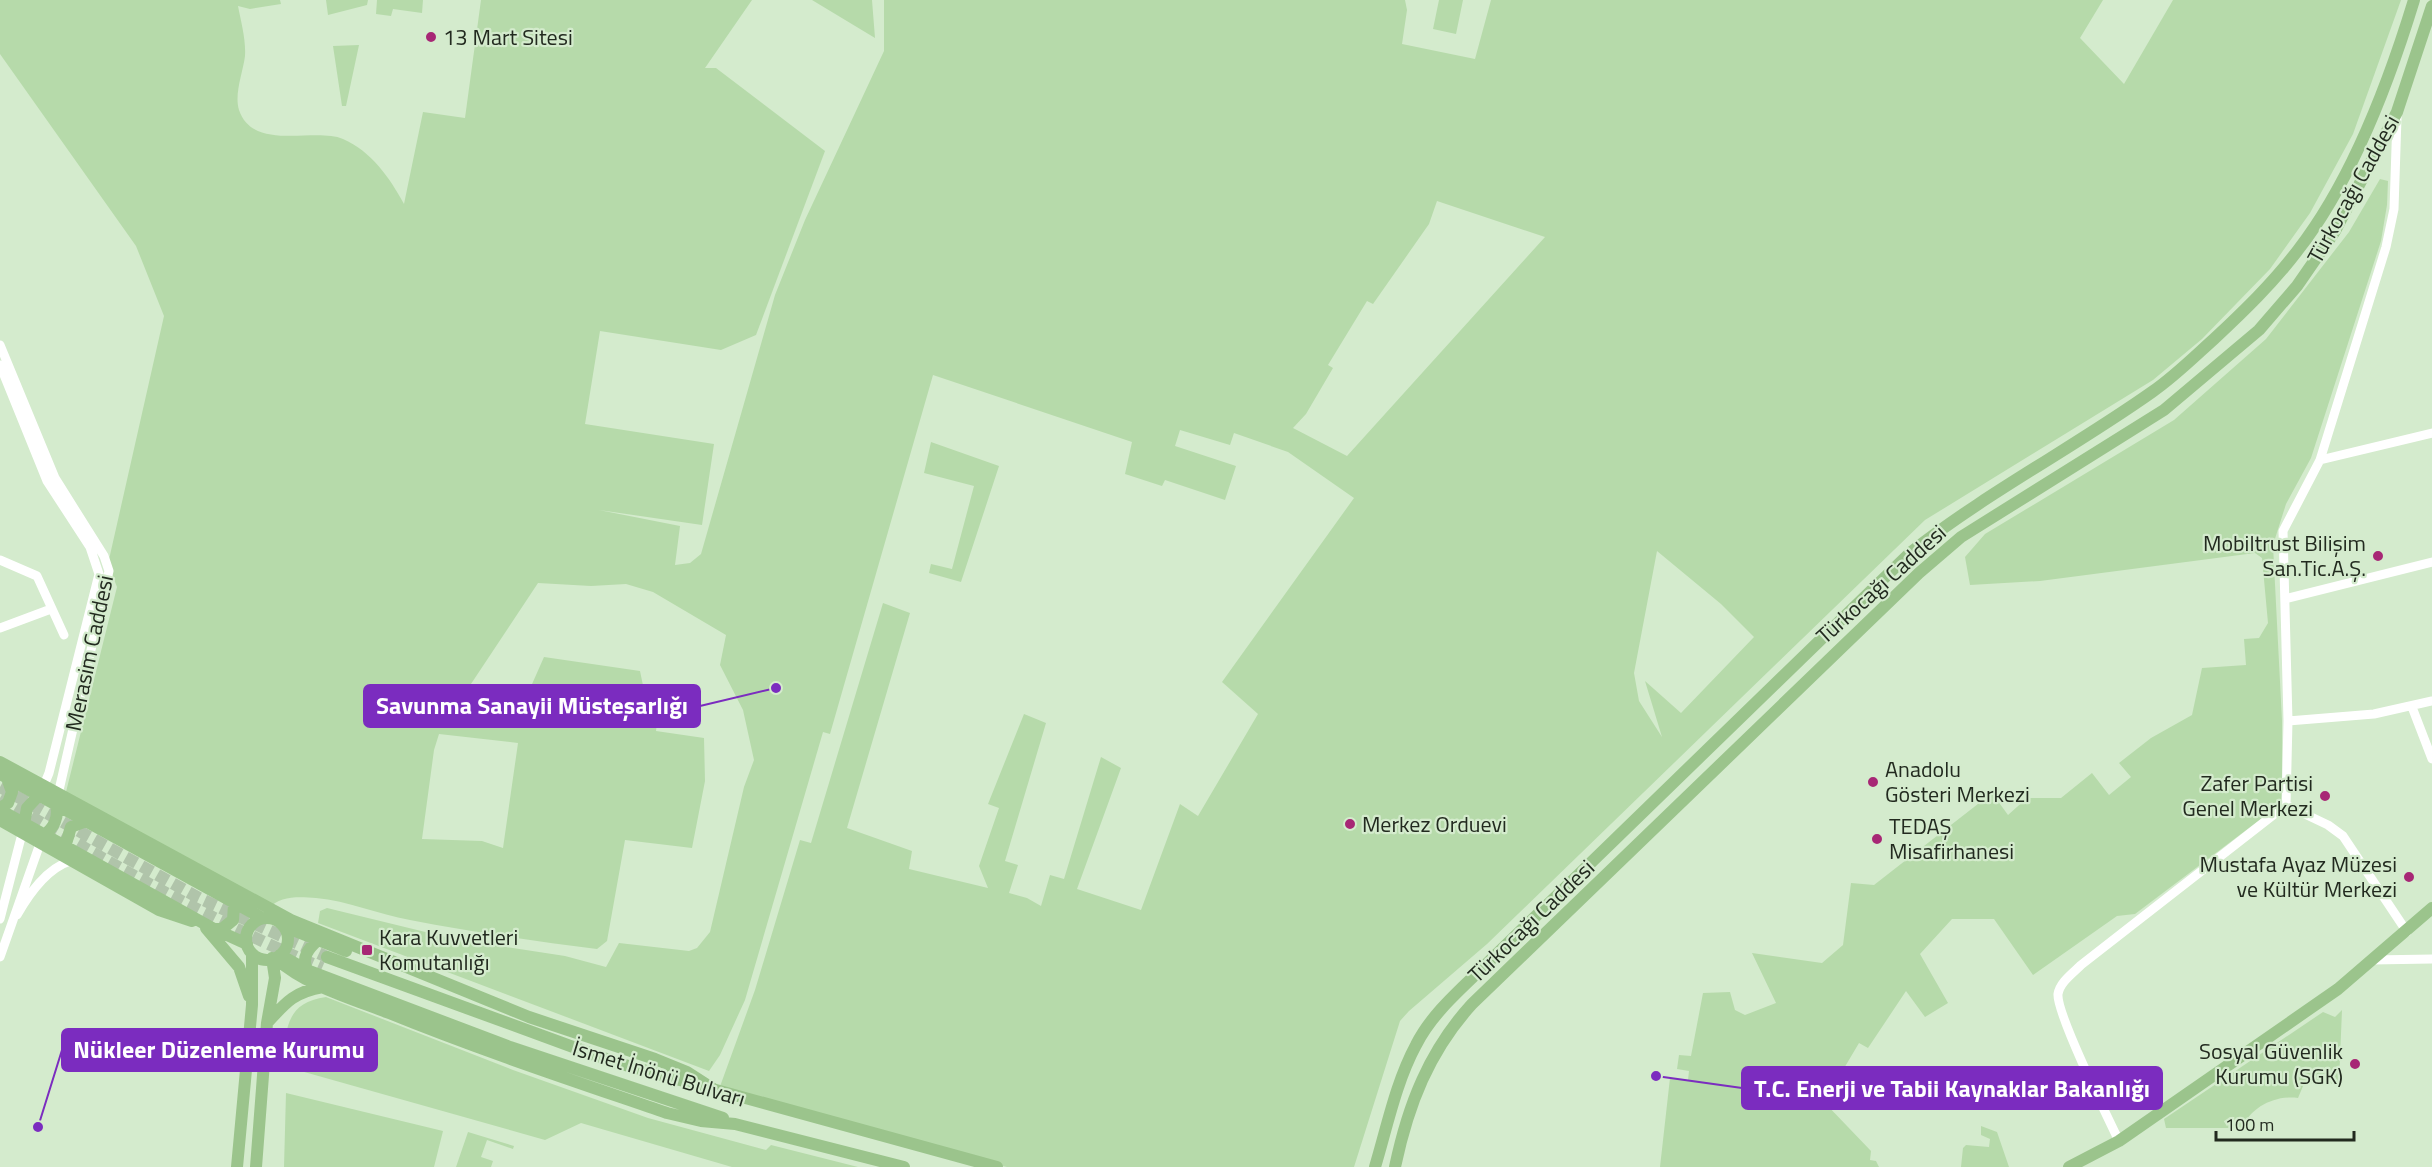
<svg xmlns="http://www.w3.org/2000/svg" width="2432" height="1167" viewBox="0 0 2432 1167" font-family="'Titillium Web',sans-serif">
	<style>
		.green { fill: #b6daaa; fill-rule: evenodd }
		.lines { fill: none; stroke-linecap: round; stroke-linejoin: round }
		.major-tunnel { stroke: #b0c4aa; stroke-width: 12; stroke-dasharray: 12 6; stroke-linecap: butt }
		.minor { stroke: #fff; stroke-width: 9 }
		.major { stroke: #9bc48c; stroke-width: 12 }
		.poi-dot { fill: #a72775; stroke: #d4ebcd; stroke-width: 2 }
		.labels { text-anchor: middle; dominant-baseline: central; stroke-width: 4.5; stroke-linejoin: round; paint-order: stroke }
		.poi-label { font-size: 22px; fill: #222a1f; stroke: #d4ebcd; text-anchor: start }
		.street-label { font-size: 22px; fill: #222a1f; stroke: #d4ebcd }
		.leader { fill: none; stroke: #7b2cbf; stroke-width: 2 }
		.callout-dot { fill: #7b2cbf; stroke: #d4ebcd; stroke-width: 2 }
		.callout { fill: #7b2cbf; stroke: #7b2cbf; stroke-width: 2 }
		.callout-label { font-size: 24px; text-anchor: middle; font-weight: bold; fill: #fff }
	</style>
	<rect width="100%" height="100%" fill="#d4ebcd"/>
	<path class="green" d="M0,0H280L281,4L250,9L238,6C241,22 246,39 245,56C243,72 234,94 239,110C253,152 315,127 343,139C371,151 390,178 404,204L423,112L465,118L481,0H752L705,68H716L825,151L756,335L721,350L600,331L585,424L714,444L702,525L599,510L680,526L675,565L690,563L701,554L775,295L805,220L884,51V0H1405L1407,10L1402,44L1475,59L1491,0H2103L2080,38L2124,84L2173,0H2401L2353,134L2310,213L2270,269L2202,339L2153,380L1925,520L1487,944L1409,1011L1400,1021L1354,1167H1007L958,1157L718,1092L755,990L800,840L811,843L883,603L910,613L847,828L912,851L909,869L988,888L979,866L999,808L988,804L1024,714L1046,723L1005,861L1018,865L1009,893L1027,898L1041,906L1050,875L1064,879L1101,757L1121,768L1077,889L1141,910L1180,804L1198,816L1258,714L1222,682L1354,498L1288,452L1234,433L1230,445L1180,430L1175,446L1236,466L1225,500L1165,480L1162,486L1125,474L1132,442L933,375L830,734L823,732L745,1000L720,1055L709,1071L318,923L320,911L327,908L454,939L565,956L606,967L619,943L689,951L697,948L710,932L744,787L754,760L743,710L720,665L726,635L653,592L626,584L591,586L538,583L463,696L521,709L544,657L640,671L645,695L644,715H658L656,731L704,738L705,781L692,848L625,840L607,941L597,949C534,941 472,932 410,920C378,914 348,901 316,898C300,897 279,895 269,909L65,796L117,587L108,564L164,316L136,246L0,54ZM1437,201L1545,237L1347,456L1293,428L1306,414L1333,368L1328,365L1367,301L1373,304L1429,224ZM1657,551L1721,604L1754,637L1681,713L1645,681L1662,737L1639,701L1634,673ZM439,734L518,743L503,848L482,841L422,839L434,750Z
		M326,0H368L367,5L328,15Z
		M377,0H423L422,13L393,9L391,16L376,14Z
		M812,0H872L875,38Z
		M1439,0H1463L1456,34L1433,29Z
		M359,45L346,106H342L333,46Z
		M2380,179L2388,181L2387,205L2381,241L2311,458L2286,504L2273,545L2282,721V803L2135,914L2117,916L2033,975L1994,919H1952L1920,954L1948,1003L1925,1017L1906,991L1868,1048L1859,1043L1824,1102L1871,1151L1870,1160L1876,1161L1879,1167H1660L1670,1078L1688,1080L1689,1071L1677,1069L1679,1055L1691,1056L1703,993L1730,992L1735,1010L1745,1015L1776,1003L1752,953L1822,963L1843,945L1851,883L1874,885L1992,793L2008,815L2027,798H2061L2092,773L2109,795L2131,777L2119,763L2151,738L2192,715L2202,668L2246,665L2244,639L2259,638L2268,623L2262,558L2255,553L2040,581L1970,585L1965,557L1985,534L2174,420L2266,339L2349,232Z
		M931,442L999,466L961,582L929,573L931,564L952,569L974,486L924,473Z
		M326,997L513,1070L648,1118L766,1150L771,1145L858,1167H732L581,1123L545,1140L283,1066C286,1031 284,1003 326,997Z
		M2342,1010L2339,1082L2332,1084L2326,1079L2303,1086L2298,1098C2275,1095 2251,1107 2242,1128H2166L2164,1119L2323,1012L2335,1017Z
		M286,1093L443,1131L434,1167H284Z
		M1981,1126L1997,1132L2009,1167H1961L1963,1148L1966,1145L1989,1147L1990,1139L1981,1135Z
		M468,1132L514,1146L513,1149L487,1140L481,1157L493,1161L491,1167H456Z"/>
	<g class="lines">
		<path class="major-tunnel" d="M0,787L199,898L327,957
			M0,798C104,861 210,920 322,968"/>
		<path class="minor" d="M0,345L55,478L104,556L109,571L57,799
			M0,365L47,481L90,547L99,574L49,773L42,790
			M2320,460L2432,433
			M0,560L37,576L64,635
			M2285,599L2432,562
			M0,628L51,609
			M2412,707L2432,759
			M2288,721L2374,714L2432,701
			M2286,805L2288,721L2283,531L2320,460L2386,247L2394,209L2397,117
			M2286,805L2328,825L2343,836L2407,932
			M17,915C29,894 46,869 70,861
			M0,919L24,826
			M0,957L42,838
			M2372,960L2432,959
			M2119,1141C2108,1118 2056,1013 2058,994C2060,982 2073,973 2081,965L2286,805"/>
		<path class="major" d="M0,762L291,920L529,1017L655,1059L687,1072L718,1092
			M0,774L262,918
			M0,808L8,803L12,792L7,778
			M0,810L214,929L247,944
			M0,820L159,910L192,921
			M24,824L27,808L39,795
			M43,835C54,829 59,817 56,805
			M65,847L71,827L84,822
			M246 939a21 21 0 1 1 42 0a21 21 0 1 1-42 0Z
			M285,927L346,951
			M206,928L239,967L249,996
			M214,929H222L233,920L234,905L232,900
			M280,955L307,970L510,1047L723,1118
			M327,957L614,1062L997,1167
			M275,958C307,986 350,998 389,1013C480,1050 574,1081 667,1113L701,1121L735,1124L904,1167
			M307,970C301,957 309,948 318,940
			M267,1023C286,1002 294,992 323,987
			M237,1167L252,1005V954
			M256,1167L267,1023L275,978L272,958
			M1375,1167C1387,1127 1396,1082 1416,1045C1429,1019 1451,998 1472,978L1910,553C1986,493 2073,448 2152,392C2174,377 2194,357 2214,339C2244,311 2273,283 2298,250C2351,182 2389,82 2414,0
			M1395,1167C1408,1105 1429,1051 1472,1004L1919,573L1961,537L2164,410L2259,330L2297,286L2335,231L2397,112L2432,6
			M2069,1167L2119,1141L2338,989L2432,908"/>
	</g>
	<g class="poi-dot">
		<circle cx="431" cy="37" r="6"/>
		<circle cx="2378" cy="556" r="6"/>
		<circle cx="1873" cy="782" r="6"/>
		<circle cx="2325" cy="796" r="6"/>
		<circle cx="1350" cy="824" r="6"/>
		<circle cx="1877" cy="839" r="6"/>
		<circle cx="2409" cy="877" r="6"/>
		<rect x="361" y="944" width="12" height="12" rx="3"/>
		<circle cx="2355" cy="1064" r="6"/>
	</g>
	<g class="labels">
		<g class="poi-label">
			<text x="443" y="37">13 Mart Sitesi</text>
			<text x="2366" y="543" text-anchor="end">Mobiltrust Bilişim<tspan x="2366" dy="25">San.Tic.A.Ş.</tspan></text>
			<text x="1885" y="769">Anadolu<tspan x="1885" dy="25">Gösteri Merkezi</tspan></text>
			<text x="2313" y="783" text-anchor="end">Zafer Partisi<tspan x="2313" dy="25">Genel Merkezi</tspan></text>
			<text x="1362" y="824">Merkez Orduevi</text>
			<text x="1889" y="826">TEDAŞ<tspan x="1889" dy="25">Misafirhanesi</tspan></text>
			<text x="2397" y="864" text-anchor="end">Mustafa Ayaz Müzesi<tspan x="2397" dy="25">ve Kültür Merkezi</tspan></text>
			<text x="379" y="937">Kara Kuvvetleri<tspan x="379" dy="25">Komutanlığı</tspan></text>
			<text x="2343" y="1051" text-anchor="end">Sosyal Güvenlik<tspan x="2343" dy="25">Kurumu (SGK)</tspan></text>
		</g>
		<g class="street-label">
			<text transform="translate(2353 189) rotate(-61)">Türkocağı Caddesi</text>
			<text transform="translate(1881 584) rotate(-42)">Türkocağı Caddesi</text>
			<text transform="translate(89 653) rotate(-78)">Merasim Caddesi</text>
			<text transform="translate(1531 921) rotate(-44)">Türkocağı Caddesi</text>
			<text transform="translate(659 1073) rotate(17)">İsmet İnönü Bulvarı</text>
		</g>
	</g>
	<path class="leader" d="M776 688L700 706M38 1127L62 1050M1656 1076L1742 1088"/>
	<g class="callout-dot">
		<circle cx="776" cy="688" r="6"/>
		<circle cx="38" cy="1127" r="6"/>
		<circle cx="1656" cy="1076" r="6"/>
	</g>
	<g class="callout">
		<rect x="364" y="685" width="336" height="42" rx="6"/>
		<rect x="62" y="1029" width="315" height="42" rx="6"/>
		<rect x="1742" y="1067" width="420" height="42" rx="6"/>
	</g>
	<g class="callout-label">
		<text x="532" y="714">Savunma Sanayii Müsteşarlığı</text>
		<text x="219" y="1058">Nükleer Düzenleme Kurumu</text>
		<text x="1952" y="1097">T.C. Enerji ve Tabii Kaynaklar Bakanlığı</text>
	</g>
	<path d="M2216 1131v9h138v-9" fill="none" stroke="#222a1f" stroke-width="3"/>
	<text x="2225" y="1131" font-size="18" fill="#222a1f" stroke="#d4ebcd" stroke-width="4.5" paint-order="stroke">100 m</text>
</svg>
